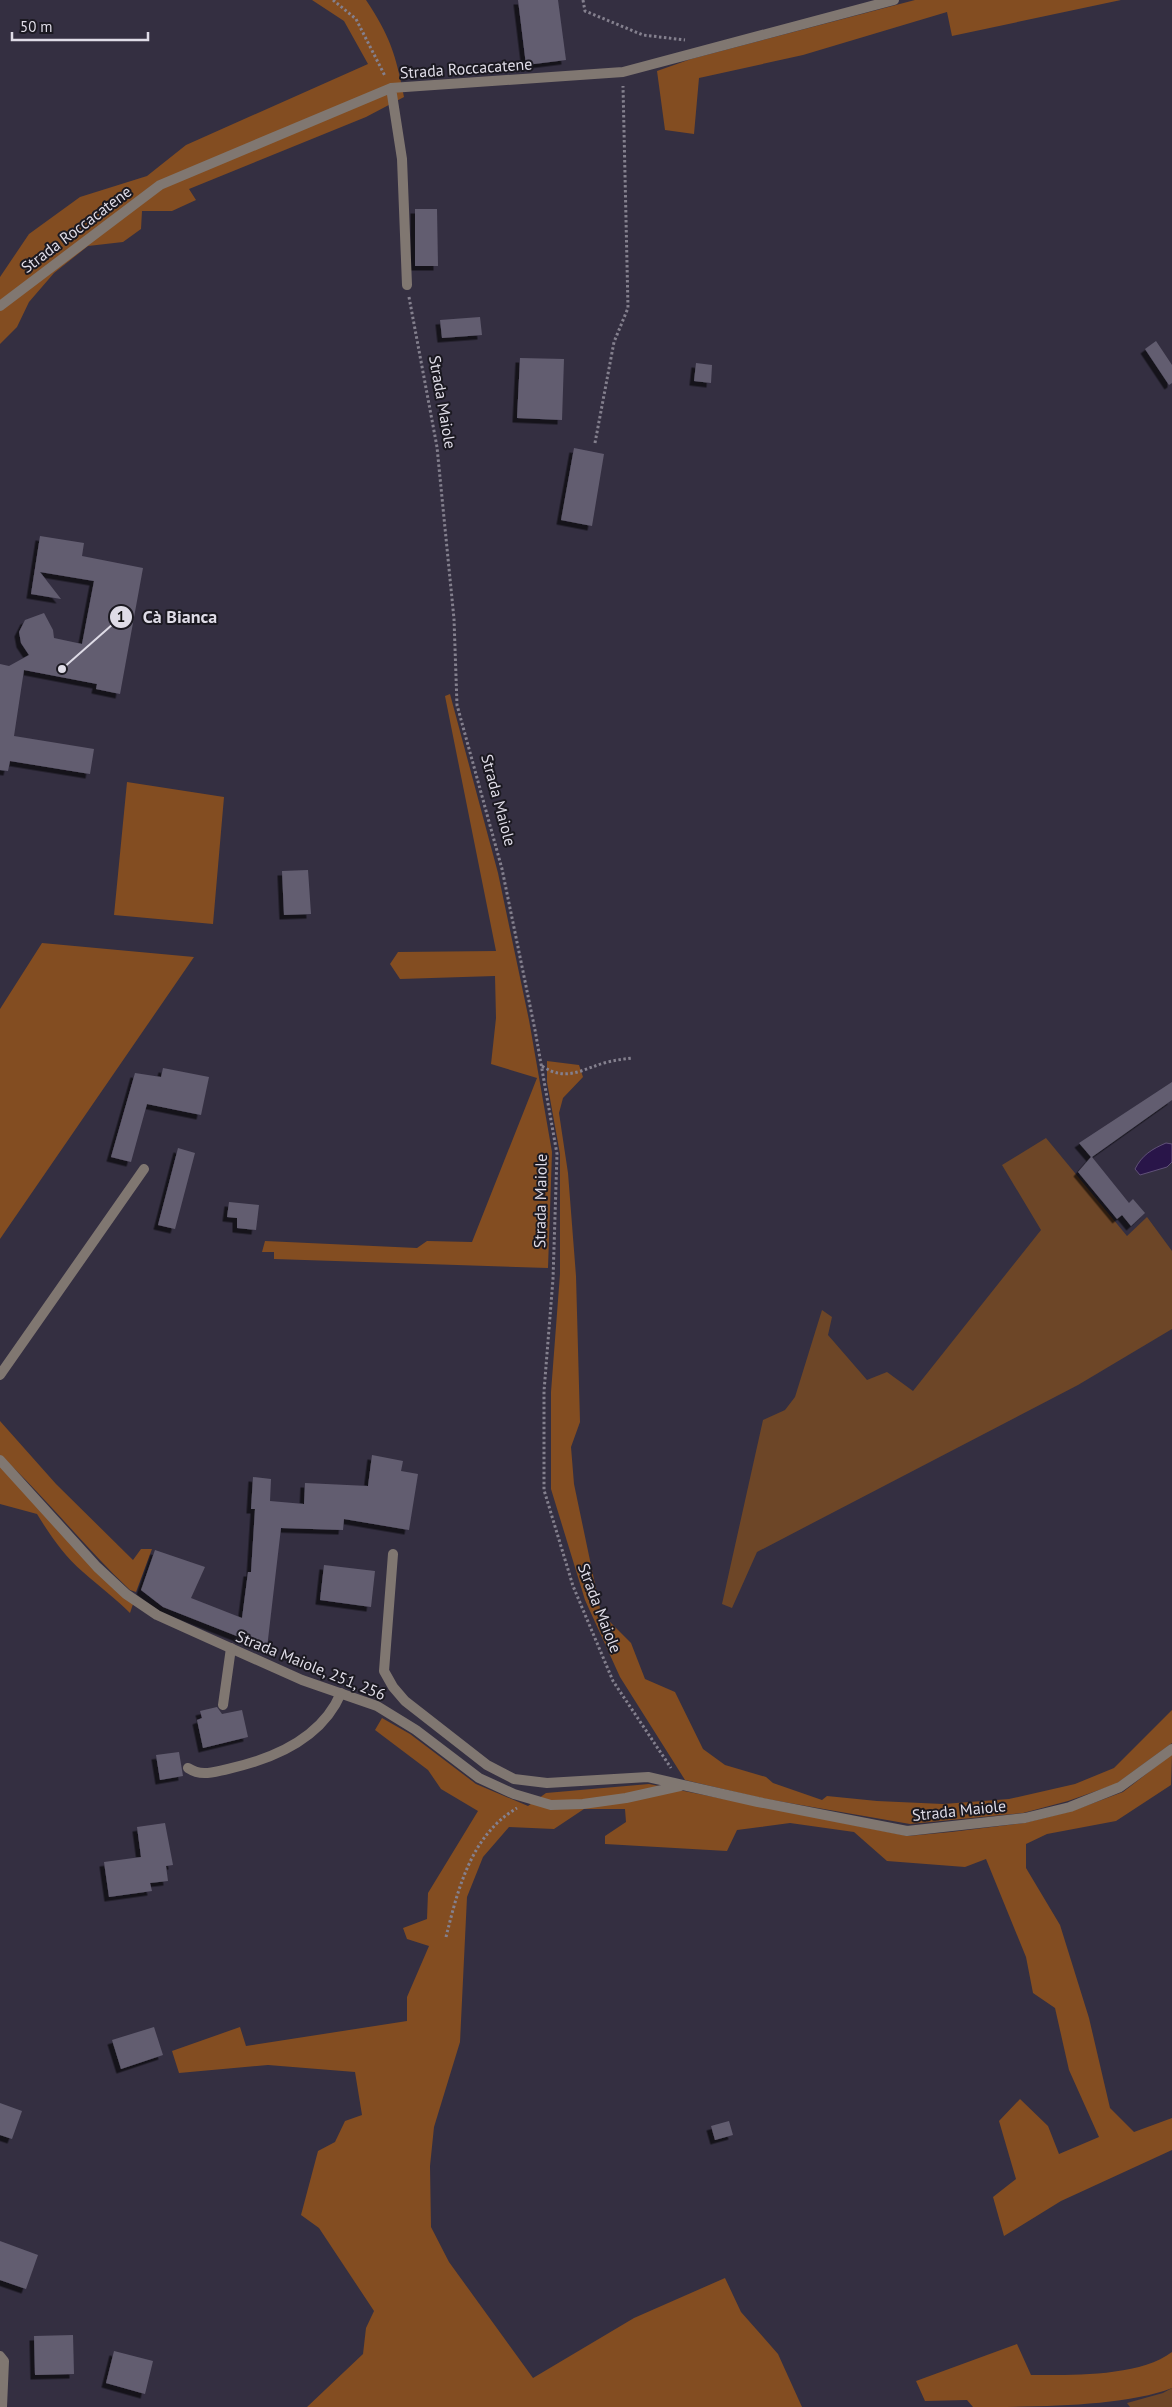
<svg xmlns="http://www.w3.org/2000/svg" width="1172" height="2407" viewBox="0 0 1172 2407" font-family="'PT Sans',sans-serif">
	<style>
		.green { fill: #6d4627 }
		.forest { fill: #834d21 }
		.water { fill: #291549; stroke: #605178 }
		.building { fill: #625d70; filter: url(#shadow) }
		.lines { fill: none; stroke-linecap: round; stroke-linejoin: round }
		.path { stroke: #84808e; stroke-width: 3; stroke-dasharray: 2.5 2.5; stroke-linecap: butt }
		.service { stroke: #807771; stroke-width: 10 }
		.minor { stroke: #807771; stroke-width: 10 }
		.labels { text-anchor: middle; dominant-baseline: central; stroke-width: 4; stroke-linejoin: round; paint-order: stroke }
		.street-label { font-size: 16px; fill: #dfdce7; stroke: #1b1921 }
		.leader { fill: none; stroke: #dfdce7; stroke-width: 2 }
		.callout-dot { fill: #dfdce7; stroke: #1b1921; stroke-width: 2 }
		.mark-label { font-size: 15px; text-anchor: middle; font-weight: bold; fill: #111 }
		.callout-label { font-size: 18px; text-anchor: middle; font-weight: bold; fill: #dfdce7; stroke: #1b1921; stroke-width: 4; stroke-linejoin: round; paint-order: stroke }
	</style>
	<defs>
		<filter id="shadow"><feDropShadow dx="-4.5" dy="4.5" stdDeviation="0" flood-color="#0009"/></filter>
	</defs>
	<rect width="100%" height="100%" fill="#342f41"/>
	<path class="green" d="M1046,1138L1127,1236L1147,1217L1172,1251V1329L1078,1385L757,1552L732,1608L722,1604L763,1420L785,1410L795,1397L822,1310L832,1317L828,1335L867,1380L887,1372L913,1391L1041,1230L1002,1165Z
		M1172,2388V2407H1130L1127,2403L1163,2393Z"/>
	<path class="forest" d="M312,0H366C390,36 396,55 404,97L366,117L189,189L196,200L172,211H142L141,229L123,242L88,246L54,273L29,302L17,327L0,344V277L29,234L80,197L147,176L186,145L368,64L344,21Z
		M915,0H1121L952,36L947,12L803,55L699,78L694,134L665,130L657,71L691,59Z
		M450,694L498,873L529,1020L552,1152L548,1268L274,1259V1252H262L265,1241L417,1248L427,1241L472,1242L537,1078L491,1064L496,1018L495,976L400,979L390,964L398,952L496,951L445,696Z
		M127,782L224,797L213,924L114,915Z
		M42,943L194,957L0,1239V1009Z
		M547,1061L579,1065L583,1077L563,1098L559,1113L568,1173L576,1276L580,1422L571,1447L574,1484L601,1613L631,1643L645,1679L675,1692L703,1749L725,1765L766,1777L773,1783L822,1800L827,1796L877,1801L943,1804L1009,1799L1075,1784L1114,1768L1172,1710V1743L1116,1784L1068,1801L1023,1813L910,1824L761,1798L685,1780L620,1677L585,1600L551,1489V1392L560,1274V1154L547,1082Z
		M0,1421L56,1484L133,1560L141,1549H152L136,1592L130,1590C84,1547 46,1497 0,1455Z
		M0,1466L133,1604L130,1613C115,1598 99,1586 83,1572C64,1556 50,1535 37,1514L0,1504Z
		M382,1718L410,1734L476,1784L528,1806L546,1793L649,1784L908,1836L951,1832L1024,1823L1072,1811L1123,1792L1172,1754L1171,1785L1116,1821L1047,1834L1026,1844V1868L1060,1925L1089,2018L1110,2108L1134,2132L1172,2118V2150L1061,2201L1004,2236L993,2197L1016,2179L999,2121L1020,2099L1048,2126L1059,2154L1099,2137L1069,2070L1055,2008L1033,1993L1026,1957L986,1859L965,1867L887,1861L854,1832L790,1823L737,1830L727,1851L605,1844V1836L626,1822L625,1809H584L554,1829L509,1827L483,1857L467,1897L460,2042L434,2127L430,2166L431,2227L449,2262L533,2378L634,2318L725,2278L741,2312L778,2354L802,2407H307L363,2354L366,2328L374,2311L319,2228L301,2215L318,2151L335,2142L345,2121L362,2115L355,2072L268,2065L179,2073L172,2051L240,2027L246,2046L407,2021V1997L429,1946L407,1939L403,1928L427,1919L428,1893L478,1811L441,1789L428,1770L375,1730Z
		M1017,2344L1031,2375C1071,2375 1139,2377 1172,2352V2388C1123,2407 1030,2407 973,2407L967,2400L925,2401L916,2381Z"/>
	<path class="water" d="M1166,1143L1172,1144V1162L1167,1167L1140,1175L1135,1169C1142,1155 1152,1149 1166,1143Z"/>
	<path class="building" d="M518,0H558L566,60L526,65Z
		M415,209H437L438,266H415Z
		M480,317L482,335L442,338L440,320Z
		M1156,341L1172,365V383L1169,385L1145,349Z
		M520,358L564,359L562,420L517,418Z
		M696,363L712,365L711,383L694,381Z
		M574,448L604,454L592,526L561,520Z
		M40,536L84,543L82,556L143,568L120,694L96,689L97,684L24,670L14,736L94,749L90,774L10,761L8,771L0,770V664L9,666L29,655L21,643L19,632L25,620L44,613L53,630L54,638L82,644L94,581L40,572L61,599L31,594Z
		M308,870L311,914L284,915L282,871Z
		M163,1068L209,1077L201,1115L147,1104L131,1162L111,1157L135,1073L161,1077Z
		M1172,1082V1100L1092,1157L1129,1203L1133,1199L1145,1213L1131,1226L1122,1215L1117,1219L1078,1172L1091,1157L1079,1143Z
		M178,1148L195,1153L175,1229L158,1225Z
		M229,1202L259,1205L256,1230L237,1228V1218L227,1217Z
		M372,1455L403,1461L401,1471L418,1474L409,1530L344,1519L343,1530L281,1528L267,1648L163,1607L141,1590L155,1550L205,1567L191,1598L242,1618L248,1572H251L255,1509H251L253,1477L271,1479L270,1501L304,1504L305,1483L368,1486Z
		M324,1565L375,1571L371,1607L320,1600Z
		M217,1707L222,1714L242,1710L248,1737L203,1748L197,1720L202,1718L200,1711Z
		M179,1752L183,1776L160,1780L156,1755Z
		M165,1823L173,1865L166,1866L168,1881L150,1883L152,1891L109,1897L104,1862L141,1857L137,1827Z
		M154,2027L163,2055L121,2069L112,2040Z
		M0,2103L22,2111L12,2139L0,2135Z
		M729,2121L733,2135L715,2140L711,2126Z
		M0,2241L38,2255L26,2289L0,2280Z
		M73,2335L74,2374L35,2375L34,2336Z
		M114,2351L153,2361L145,2394L106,2383Z"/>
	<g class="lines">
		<path class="path" d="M333,0L356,19L385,76
			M583,0L585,11L643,35L685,40
			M409,297L437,447L454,619L457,705L502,869L535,1030L557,1154L553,1279L544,1391V1490L573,1586L613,1681L671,1768
			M595,443L614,342L628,308L623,86
			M542,1066C567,1083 583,1068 608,1062C616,1060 624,1059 632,1058
			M446,1937C458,1889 471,1835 517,1808"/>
		<path class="service" d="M0,1375L144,1169
			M223,1705L231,1648
			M188,1768C202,1777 213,1772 228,1769C273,1759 322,1738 341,1693"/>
		<path class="minor" d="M391,88L402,159L407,285
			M0,306L160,185L391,88L623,72L894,0
			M0,1460L97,1567L126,1594L157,1615L208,1638L302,1680L377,1706L416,1730L479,1778L514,1794L551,1805L583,1804L626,1798L680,1786
			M393,1554L384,1671L393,1687L405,1701L487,1765L514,1779L547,1783L648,1777L758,1802L907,1831L1025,1818L1070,1807L1120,1787L1172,1749
			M0,2356L4,2361L2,2407"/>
	</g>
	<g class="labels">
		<g class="street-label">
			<text transform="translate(466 68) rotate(-4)">Strada Roccacatene</text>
			<text transform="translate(76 229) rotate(-37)">Strada Roccacatene</text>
			<text transform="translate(443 402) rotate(80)">Strada Maiole</text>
			<text transform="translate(499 800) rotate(75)">Strada Maiole</text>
			<text transform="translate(540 1201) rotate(-89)">Strada Maiole</text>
			<text transform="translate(600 1608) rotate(69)">Strada Maiole</text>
			<text transform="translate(311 1665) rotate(22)">Strada Maiole, 251, 256</text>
			<text transform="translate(959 1810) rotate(-6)">Strada Maiole</text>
		</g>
	</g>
	<path class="leader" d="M62 669L121 617"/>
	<g class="callout-dot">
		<circle cx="62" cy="669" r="5"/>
		<circle cx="121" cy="617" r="12"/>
	</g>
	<g class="mark-label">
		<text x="121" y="622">1</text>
	</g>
	<g class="callout-label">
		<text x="180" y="623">Cà Bianca</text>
	</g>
	<path d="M12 32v8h136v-8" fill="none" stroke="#dfdce7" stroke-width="2.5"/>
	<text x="20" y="32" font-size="15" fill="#dfdce7" stroke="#1b1921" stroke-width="4" paint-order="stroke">50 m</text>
</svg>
